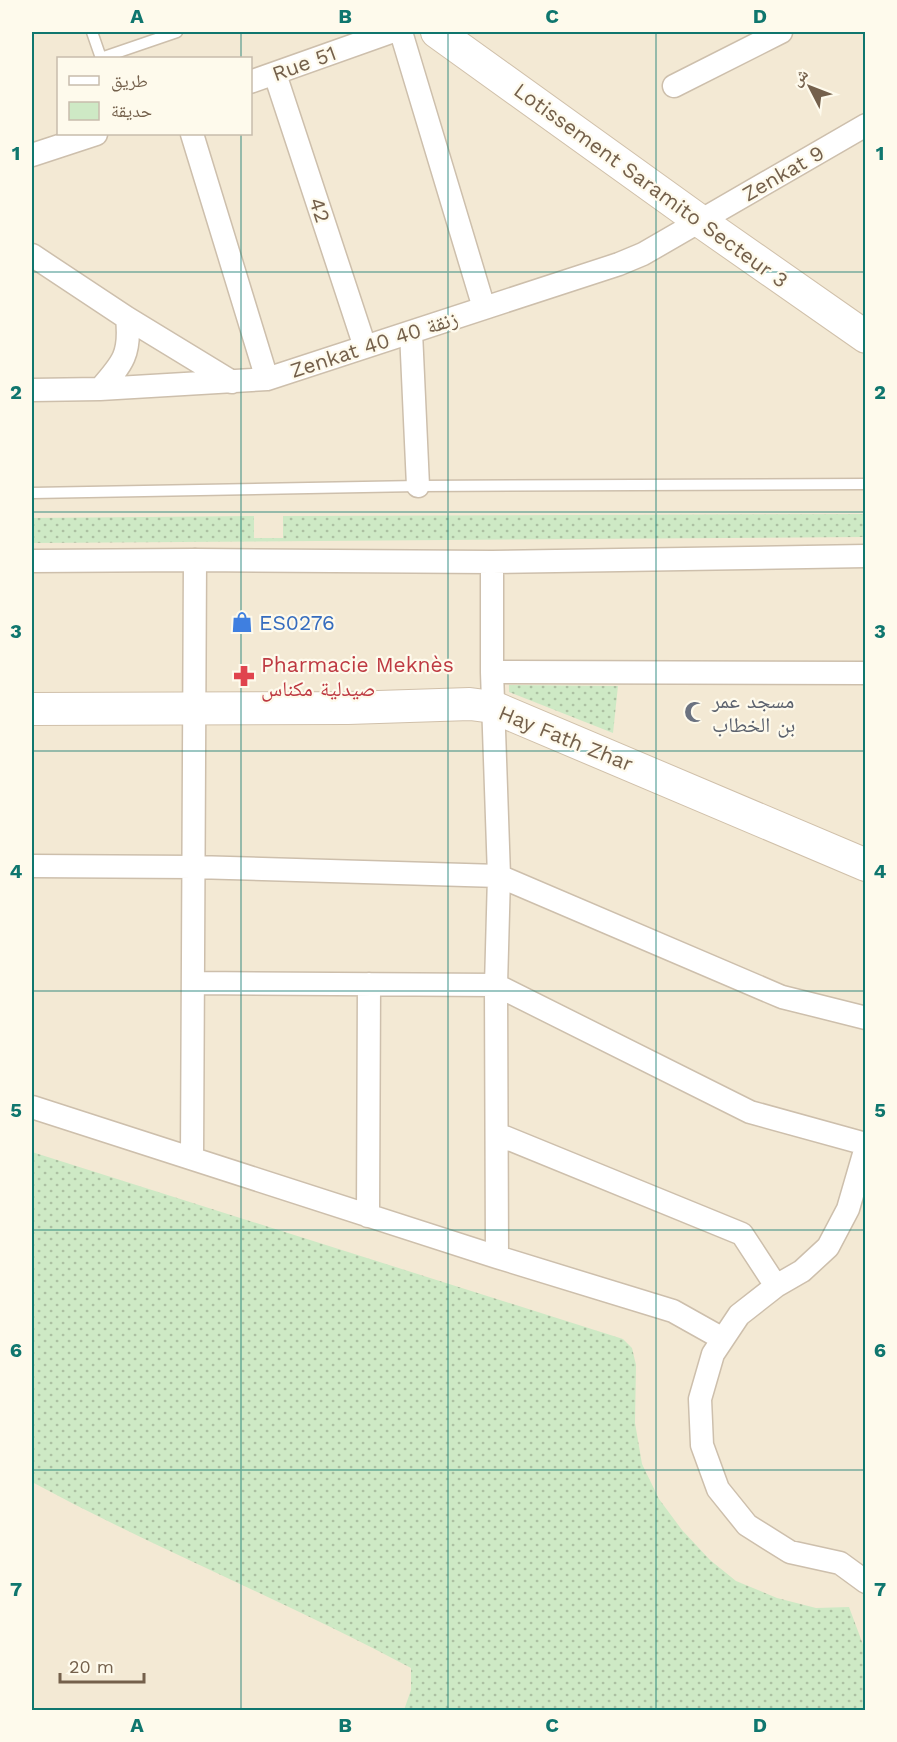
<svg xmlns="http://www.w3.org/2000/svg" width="897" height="1742" viewBox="0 0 897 1742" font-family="'Work Sans','Noto Naskh Arabic',sans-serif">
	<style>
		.residential { fill: #f3e9d4; fill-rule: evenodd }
		.green { fill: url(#green-dots) }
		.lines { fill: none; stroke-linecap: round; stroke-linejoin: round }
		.lane-casing { stroke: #cdbfac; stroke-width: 13 }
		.street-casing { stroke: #cdbfac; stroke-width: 25 }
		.secondary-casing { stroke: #d0c0aa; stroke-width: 34 }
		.lane { stroke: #fff; stroke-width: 10 }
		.street { stroke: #fff; stroke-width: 22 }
		.secondary { stroke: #fff; stroke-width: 32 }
		.grid { fill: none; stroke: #0f766e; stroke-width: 1.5; stroke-opacity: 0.55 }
		.labels { text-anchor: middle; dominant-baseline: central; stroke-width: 4.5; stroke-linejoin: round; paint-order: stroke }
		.street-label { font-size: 21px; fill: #74604b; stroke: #fefaec }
		.shop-label { font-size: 21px; fill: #366cbe; stroke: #fefaec; text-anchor: start }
		.health-label { font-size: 21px; fill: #be3a42; stroke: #fefaec; text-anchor: start }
		.worship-label { font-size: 21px; fill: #5b616d; stroke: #fefaec; text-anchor: start }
		.neatline { fill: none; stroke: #0f766e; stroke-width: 2 }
		.grid-label { font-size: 20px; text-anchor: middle; font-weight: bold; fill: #0f766e }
	</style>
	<defs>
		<pattern id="green-dots" width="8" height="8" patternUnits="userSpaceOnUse" patternTransform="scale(1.5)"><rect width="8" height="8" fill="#cee9c5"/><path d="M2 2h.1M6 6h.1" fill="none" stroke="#acc0a2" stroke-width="1.8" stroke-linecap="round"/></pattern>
	</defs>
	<rect width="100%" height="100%" fill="#fcf6e6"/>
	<path class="residential" d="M32,32H865V1710H32ZM58,58H250V134H58Z"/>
	<path class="green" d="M865,514V537L32,543V518L254,516V538H283V516Z
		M509,685L618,686L613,733L509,692Z
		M32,1152L623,1339L632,1348L636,1365L635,1423L642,1464L659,1499L682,1530L710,1560L736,1581L777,1598L816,1608L849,1607L865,1650V1710H404L411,1690V1668C287,1602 156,1549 32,1482Z"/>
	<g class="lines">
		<defs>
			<path id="lane" d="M92,32L101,58L177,32
				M32,493L418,486L866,484"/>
			<path id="street" d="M401,32L484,308
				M275,74L365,347
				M250,82L391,32
				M674,86L781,32
				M192,134L267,379
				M32,155L96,134
				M32,255L127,318L232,382
				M411,332L418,486
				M100,389C123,363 131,354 127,318
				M32,390L100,389L267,379L619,264L643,254L866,125
				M32,561L195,560L492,562L866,556
				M492,562V672L499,876L496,985L497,1257
				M492,672L866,673
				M32,866L194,867L499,876L782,997L866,1018
				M193,983L496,985L750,1112L866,1144
				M32,1107L497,1257L673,1311L723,1339
				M497,1134L742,1234L776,1286
				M866,1147L848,1209L828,1247L802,1271L776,1286L739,1315L713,1354L700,1399L702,1445L718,1489L747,1525L790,1552L840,1563L866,1582
				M192,1158L195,560
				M368,1216L369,984"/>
			<path id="secondary" d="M437,32L700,221L866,337
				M32,709L348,708L470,704L493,707L866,865"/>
		</defs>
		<use href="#lane" class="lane-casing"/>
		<use href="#street" class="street-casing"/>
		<use href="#secondary" class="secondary-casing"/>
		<use href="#lane" class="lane"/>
		<use href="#street" class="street"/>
		<use href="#secondary" class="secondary"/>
	</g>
	<path class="grid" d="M241,32V58M448,32V1710M656,32V1710M241,134V1710M32,272H866M32,512H866M32,751H866M32,991H866M32,1230H866M32,1470H866"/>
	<defs>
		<symbol id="shop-bare" viewBox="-9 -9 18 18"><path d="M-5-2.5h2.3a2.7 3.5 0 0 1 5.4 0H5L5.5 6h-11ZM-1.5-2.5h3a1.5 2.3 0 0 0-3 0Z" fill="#3f7fe0" stroke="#fefaec" stroke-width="2.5" paint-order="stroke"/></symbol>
		<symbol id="pharmacy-bare" viewBox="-9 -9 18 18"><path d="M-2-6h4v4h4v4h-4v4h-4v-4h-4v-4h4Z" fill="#e0444e" stroke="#fefaec" stroke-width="2.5" paint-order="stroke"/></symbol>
		<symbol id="mosque-bare" viewBox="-9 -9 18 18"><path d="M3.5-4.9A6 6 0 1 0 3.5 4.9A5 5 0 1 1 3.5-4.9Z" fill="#6b7280" stroke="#fefaec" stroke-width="2.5" paint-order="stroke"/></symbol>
	</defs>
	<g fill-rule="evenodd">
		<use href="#shop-bare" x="227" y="607" width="30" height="30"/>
		<use href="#pharmacy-bare" x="229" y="661" width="30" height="30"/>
		<use href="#mosque-bare" x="680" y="697" width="30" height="30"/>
	</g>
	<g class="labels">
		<g class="street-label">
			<text transform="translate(304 63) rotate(-20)">Rue 51</text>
			<text transform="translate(783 173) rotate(-30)">Zenkat 9</text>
			<text transform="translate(651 185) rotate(36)">Lotissement Saramito Secteur 3</text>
			<text transform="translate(320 210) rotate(72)">42</text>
			<text transform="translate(374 344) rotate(-18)">Zenkat 40 زنقة 40</text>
			<text transform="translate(566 738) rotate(22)">Hay Fath Zhar</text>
		</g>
		<g class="shop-label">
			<text x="259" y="622">ES0276</text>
		</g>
		<g class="health-label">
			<text x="261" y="664">Pharmacie Meknès<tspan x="261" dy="24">صيدلية مكناس</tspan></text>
		</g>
		<g class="worship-label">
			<text x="712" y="700">مسجد عمر<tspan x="712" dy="24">بن الخطاب</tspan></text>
		</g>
	</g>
	<rect width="897" height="1742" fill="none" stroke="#fefaec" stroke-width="66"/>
	<rect x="57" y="57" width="195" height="78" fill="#fefaec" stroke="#c7bcac" stroke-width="1.5"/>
	<rect x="69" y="76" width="30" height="9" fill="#ffffff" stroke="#c7bcac" stroke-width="1.5"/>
	<text x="111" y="87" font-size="18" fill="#74604b">طريق</text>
	<rect x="69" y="102" width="30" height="18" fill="#cee9c5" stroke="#c7bcac" stroke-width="1.5"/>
	<text x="111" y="117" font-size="18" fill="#74604b">حديقة</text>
	<g transform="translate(810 87) rotate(312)" stroke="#fefaec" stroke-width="4.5" paint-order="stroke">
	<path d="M0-4.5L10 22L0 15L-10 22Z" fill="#74604b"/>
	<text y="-9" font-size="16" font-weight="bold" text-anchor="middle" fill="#74604b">ش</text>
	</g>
	<path d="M60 1673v9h84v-9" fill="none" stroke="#74604b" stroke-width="3"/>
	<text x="69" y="1673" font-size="18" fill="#74604b" stroke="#fefaec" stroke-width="4.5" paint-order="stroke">20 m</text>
	<rect x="33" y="33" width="831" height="1676" class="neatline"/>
	<g class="grid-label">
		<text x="137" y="23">A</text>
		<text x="345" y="23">B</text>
		<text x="552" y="23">C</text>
		<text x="760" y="23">D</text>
		<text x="16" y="160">1</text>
		<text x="880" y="160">1</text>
		<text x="16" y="399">2</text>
		<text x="880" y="399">2</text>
		<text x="16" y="638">3</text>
		<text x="880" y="638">3</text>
		<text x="16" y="878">4</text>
		<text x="880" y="878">4</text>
		<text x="16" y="1117">5</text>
		<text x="880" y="1117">5</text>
		<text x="16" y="1357">6</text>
		<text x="880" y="1357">6</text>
		<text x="16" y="1596">7</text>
		<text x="880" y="1596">7</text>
		<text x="137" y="1732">A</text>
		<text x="345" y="1732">B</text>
		<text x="552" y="1732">C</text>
		<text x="760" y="1732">D</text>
	</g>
</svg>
